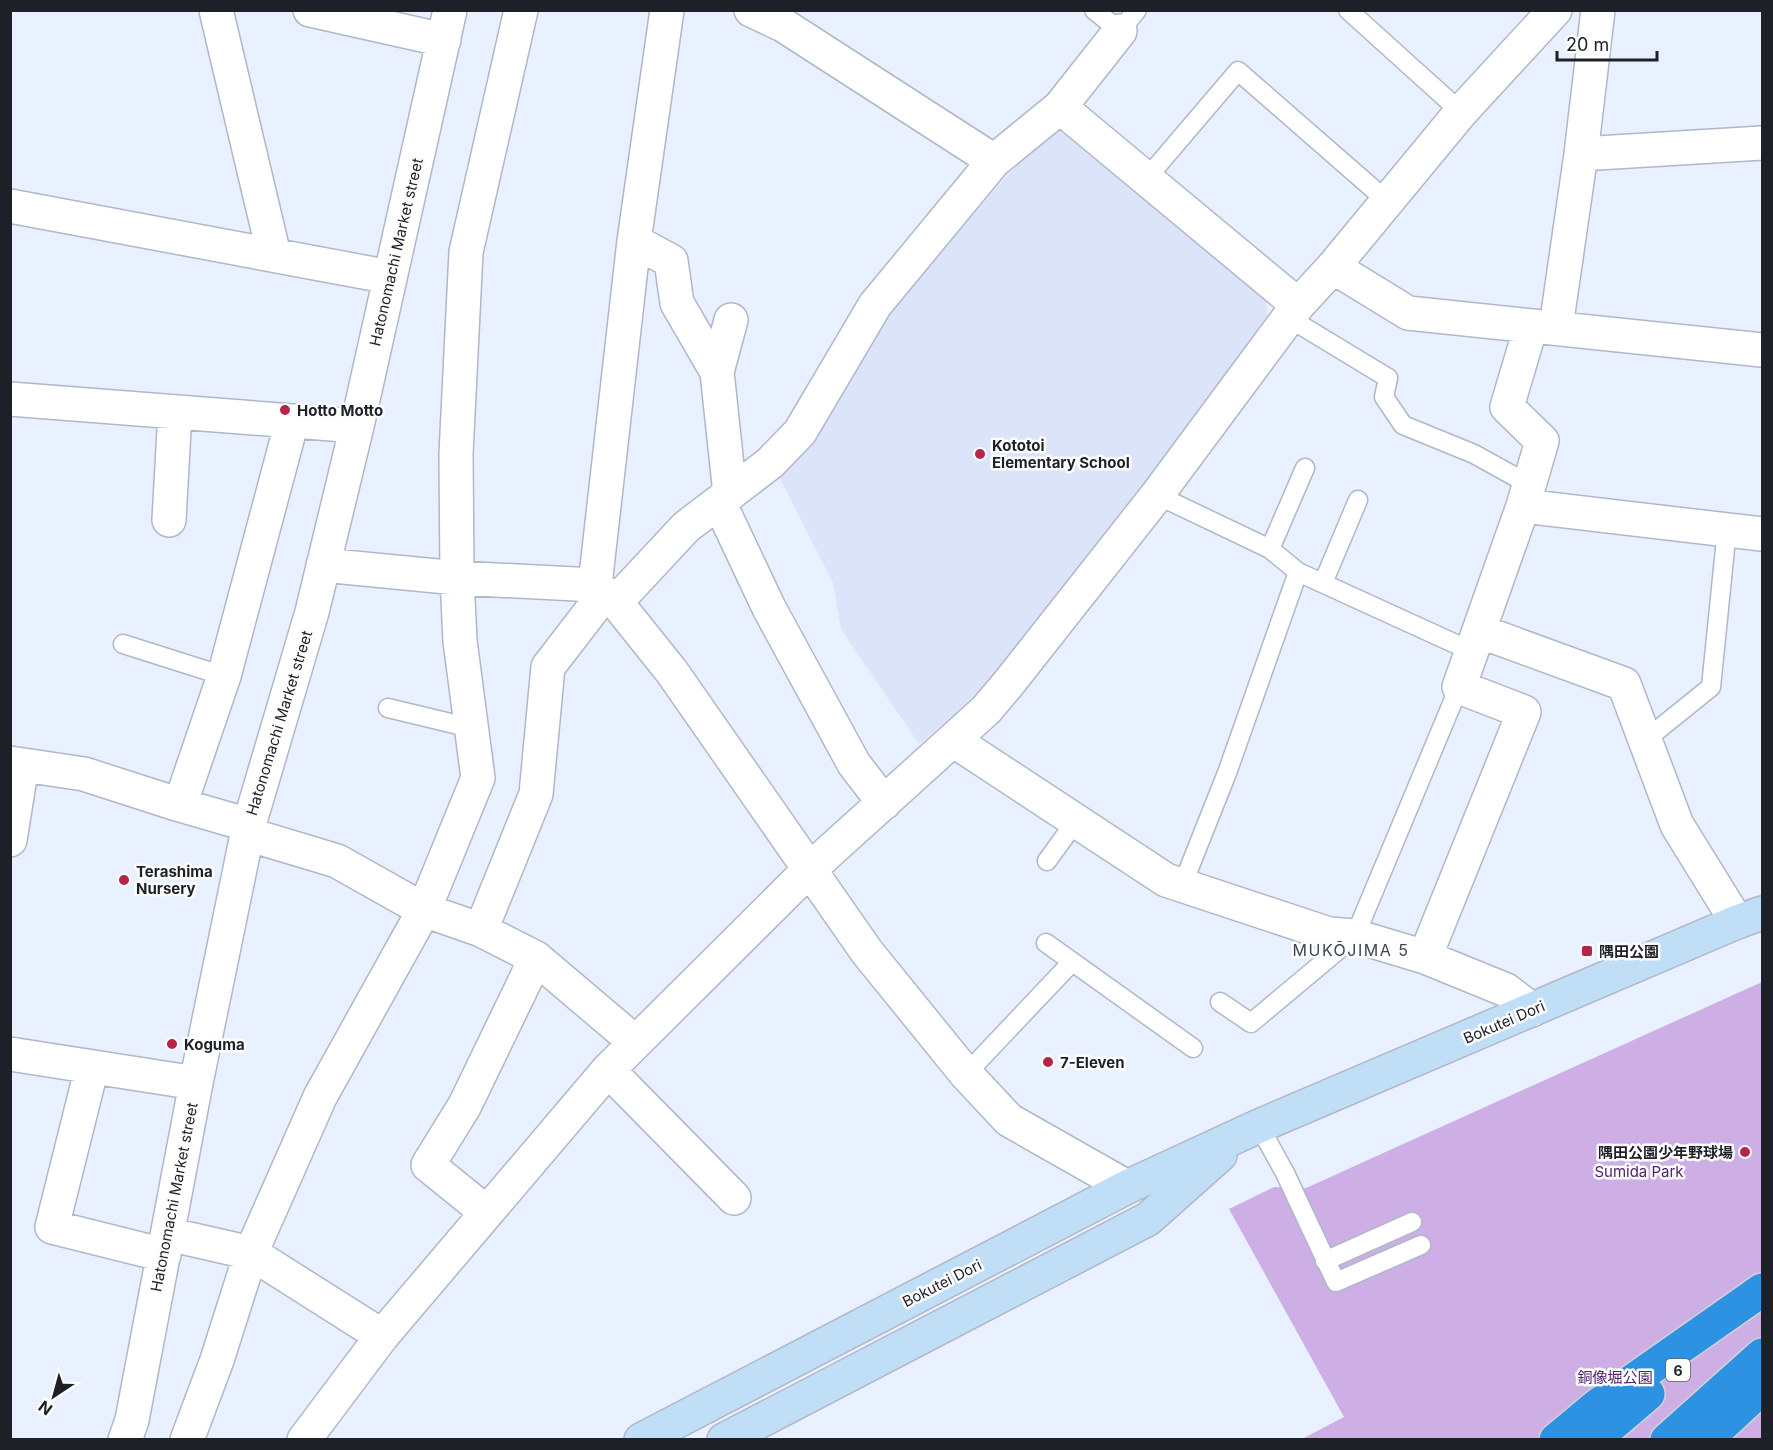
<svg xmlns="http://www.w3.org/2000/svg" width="1773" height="1450" viewBox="0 0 1773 1450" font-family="Inter,'Noto Sans JP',sans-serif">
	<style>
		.built { fill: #dbe4f9 }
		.green { fill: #cdafe5 }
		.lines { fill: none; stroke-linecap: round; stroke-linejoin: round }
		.service-casing { stroke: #afb7c9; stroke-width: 21 }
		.minor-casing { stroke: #afb7c9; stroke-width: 36 }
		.secondary-casing { stroke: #afb7c9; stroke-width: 36 }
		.motorway-casing { stroke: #d2d2d4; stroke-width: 36 }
		.service { stroke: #fff; stroke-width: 18 }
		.minor { stroke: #fff; stroke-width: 33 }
		.secondary { stroke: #c0def6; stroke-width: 33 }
		.motorway { stroke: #2d92e1; stroke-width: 33 }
		.poi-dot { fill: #b62448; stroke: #fdfdfd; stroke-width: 2 }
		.labels { text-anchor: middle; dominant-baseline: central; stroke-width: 5; stroke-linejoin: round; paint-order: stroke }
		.shield { fill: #fdfdfd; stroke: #606266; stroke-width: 1.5 }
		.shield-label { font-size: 14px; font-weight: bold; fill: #1d2026 }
		.street-label { font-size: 15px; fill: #1d2026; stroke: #fdfdfd }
		.poi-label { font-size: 15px; font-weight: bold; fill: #1d2026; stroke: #fdfdfd; text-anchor: start }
		.park-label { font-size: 15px; fill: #4f246a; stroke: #fdfdfd }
		.neighbourhood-label { font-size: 16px; letter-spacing: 1.5px; fill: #3f4554; stroke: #fdfdfd }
	</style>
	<rect width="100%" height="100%" fill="#e9f0ff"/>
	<path class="built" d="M1050,127H1066L1266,297L1268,319L997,680L919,744L841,629L833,583L777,472L853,352Z"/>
	<path class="green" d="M1762,982V1439H1302L1344,1417L1229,1209L1274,1187L1306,1188Z"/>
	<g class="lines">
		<defs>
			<path id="service" d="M1094,10L1120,31L1137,10
				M1348,10L1461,112
				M1146,179L1238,71L1387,201
				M1289,318L1388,378L1384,397L1403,425L1474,454L1530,485
				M1157,495L1270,549L1298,572L1471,651
				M1270,549L1305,468
				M1323,583L1358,500
				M123,644L224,676
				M388,708L471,728
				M1644,741L1711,687L1727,529
				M1047,861L1076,821
				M1182,886L1227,773L1298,572
				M1046,943L1193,1048
				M1220,1002L1251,1023L1355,936L1459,687
				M966,1074L1072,962
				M1259,1126L1285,1173L1336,1282L1421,1245
				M1325,1261L1412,1222"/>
			<path id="minor" d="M216,10L274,255
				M310,10L444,40
				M667,10L634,241L595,585L616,602L672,672L867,952L966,1074L1009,1120L1127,1187
				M751,10L783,25L994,161L1060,107L1298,305
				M1060,107L1120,31
				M1581,154L1762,143
				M10,206L390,277
				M634,241L671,261L677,303L717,372L730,494
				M1333,267L1408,313L1762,350
				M1556,327L1581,154L1598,10
				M717,372L731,320
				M10,399L357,426
				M719,502L769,608L854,764L884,803
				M1523,506L1762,534
				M169,520L175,412
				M323,565L457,578L595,585
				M616,602L686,527L770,463L800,432L875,305L994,161
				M1479,631L1624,684L1677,825L1737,922
				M953,740L1166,880L1329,934L1355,936L1425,957L1506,990L1532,1010
				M10,763L84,774L180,805L249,825
				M180,805L224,676L292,421
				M247,834L337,861L424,910L481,930L536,958L635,1042
				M10,840L22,765
				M481,930L536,794L548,667L605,593
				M1425,957L1524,712L1459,687L1523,506L1542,441L1507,407L1531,326
				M10,1054L196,1083
				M92,1067L52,1227L164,1255
				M608,1070L734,1198
				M486,1212L428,1165L465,1105L536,958
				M168,1234L251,1253L382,1336
				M125,1440L132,1420L196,1083L249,825L312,612L357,426L450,10
				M187,1440L217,1360L251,1253L320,1097L424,910L478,778L460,641L457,578L456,454L466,252L521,10
				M304,1440L382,1336L608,1070L810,869L986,710L1008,684L1157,495L1298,305L1333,267L1461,112L1555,10"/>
			<path id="secondary" d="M641,1440L1127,1187L1259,1126L1737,922L1762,913
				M724,1440L1148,1219L1220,1155"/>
			<path id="motorway" d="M1556,1440L1598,1405L1762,1290
				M1594,1440L1648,1394
				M1667,1440L1762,1355
				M1706,1440L1762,1388"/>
		</defs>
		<use href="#service" class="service-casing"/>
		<use href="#minor" class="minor-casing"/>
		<use href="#secondary" class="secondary-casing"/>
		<use href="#motorway" class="motorway-casing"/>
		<use href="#service" class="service"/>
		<use href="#minor" class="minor"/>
		<use href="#secondary" class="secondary"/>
		<use href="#motorway" class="motorway"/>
	</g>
	<g class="poi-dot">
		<circle cx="285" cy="410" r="6"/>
		<circle cx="980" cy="454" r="6"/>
		<circle cx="124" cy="880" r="6"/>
		<rect x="1581" y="945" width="12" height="12" rx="3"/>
		<circle cx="172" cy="1044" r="6"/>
		<circle cx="1048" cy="1062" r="6"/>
		<circle cx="1745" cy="1152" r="6"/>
	</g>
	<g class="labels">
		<rect class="shield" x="1666" y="1359" width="24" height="22" rx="4.5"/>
		<g class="shield-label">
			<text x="1678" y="1370">6</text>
		</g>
		<g class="street-label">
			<text transform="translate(396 252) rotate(-77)">Hatonomachi Market street</text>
			<text transform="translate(279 723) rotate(-73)">Hatonomachi Market street</text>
			<text transform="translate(1504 1022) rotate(-23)">Bokutei Dori</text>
			<text transform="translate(174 1197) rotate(-79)">Hatonomachi Market street</text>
			<text transform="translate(942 1283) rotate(-27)">Bokutei Dori</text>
		</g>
		<g class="poi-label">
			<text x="297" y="410">Hotto Motto</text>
			<text x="992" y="445">Kototoi<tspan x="992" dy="17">Elementary School</tspan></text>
			<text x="136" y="871">Terashima<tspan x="136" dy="17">Nursery</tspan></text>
			<text x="1599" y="951">隅田公園</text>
			<text x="184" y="1044">Koguma</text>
			<text x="1060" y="1062">7-Eleven</text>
			<text x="1733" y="1152" text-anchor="end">隅田公園少年野球場</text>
		</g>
		<g class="park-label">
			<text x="1639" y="1171">Sumida Park</text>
			<text x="1615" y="1377">銅像堀公園</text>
		</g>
		<g class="neighbourhood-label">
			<text x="1351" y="950">MUKŌJIMA 5</text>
		</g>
	</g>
	<rect width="1773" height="1450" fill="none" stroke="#1d2026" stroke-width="24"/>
	<g transform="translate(54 1396) rotate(216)" stroke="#fdfdfd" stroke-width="4.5" paint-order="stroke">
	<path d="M0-4.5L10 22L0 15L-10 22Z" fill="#1d2026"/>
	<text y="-9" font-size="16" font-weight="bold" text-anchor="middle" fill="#1d2026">N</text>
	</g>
	<path d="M1557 51v9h100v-9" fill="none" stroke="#1d2026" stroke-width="3"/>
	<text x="1566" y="51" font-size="18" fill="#1d2026" stroke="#fdfdfd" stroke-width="4.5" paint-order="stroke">20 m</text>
</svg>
